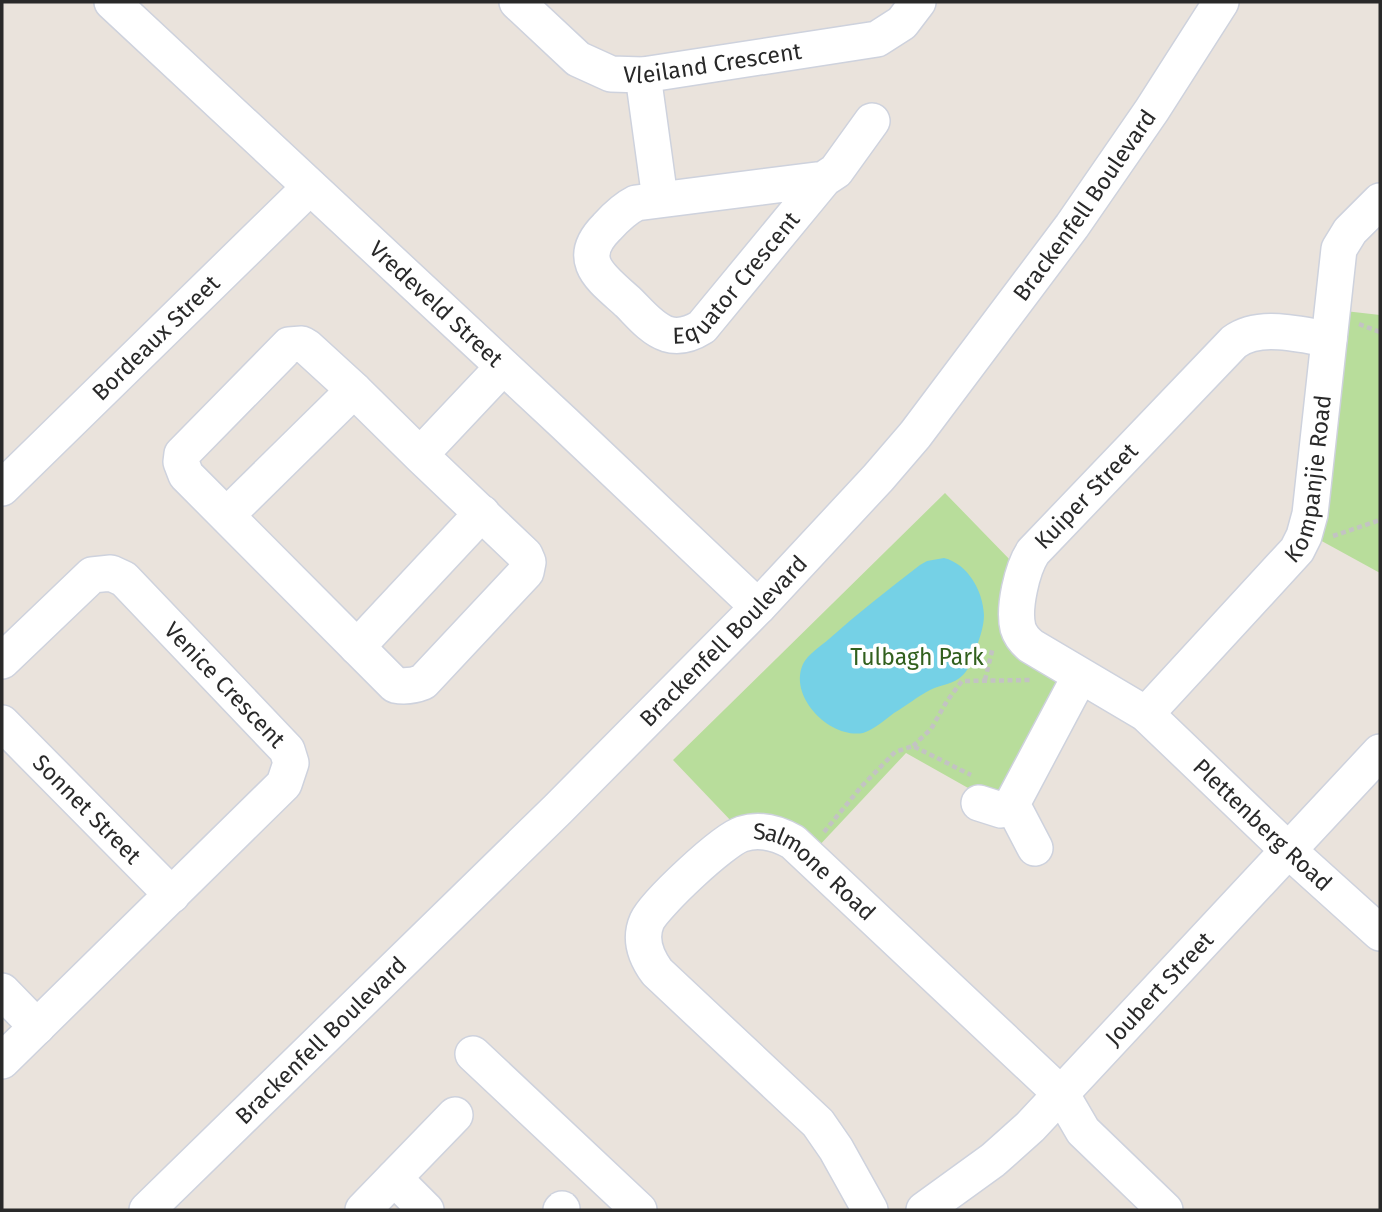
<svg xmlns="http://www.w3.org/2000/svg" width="1382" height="1212" viewBox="0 0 1382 1212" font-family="'Fira Sans',sans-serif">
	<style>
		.park { fill: #b8dd9b }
		.water { fill: #75d1e6 }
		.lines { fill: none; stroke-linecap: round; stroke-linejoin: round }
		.minor-casing { stroke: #ced2dd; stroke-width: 38 }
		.path { stroke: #c3c3c3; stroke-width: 4.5; stroke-dasharray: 5 3.5; stroke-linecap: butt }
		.minor { stroke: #fff; stroke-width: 35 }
		.labels { text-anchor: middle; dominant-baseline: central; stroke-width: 7; stroke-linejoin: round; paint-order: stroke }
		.street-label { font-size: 23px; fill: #292929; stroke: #fff }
		.park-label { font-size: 23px; fill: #32601e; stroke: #fff }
	</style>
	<rect width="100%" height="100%" fill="#eae3dc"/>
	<path class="park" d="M1345,311L1380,315V573L1318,539Z
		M945,493L1014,564L1010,593L1060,684L1000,793H977L906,753L816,849L734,824L673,760Z"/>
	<path class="water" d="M944,558C968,564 983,591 984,615C984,627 979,640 975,651C973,659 969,669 963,675C953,685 942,684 930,690C918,696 906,706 894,713C886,719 873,730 863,733C830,739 788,697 803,664C807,655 821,646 829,639C858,613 889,589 920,565L927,561Z"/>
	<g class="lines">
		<defs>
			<g id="minor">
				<path id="s1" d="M112,2L564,423L758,607"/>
				<path id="s2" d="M517,2L578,59L611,74L643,75L877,39L902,23L918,2"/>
				<path d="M643,75L660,199"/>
				<path id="s3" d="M824,179L636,203C624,209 616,217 607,227C573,261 603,279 629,303C640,314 652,329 667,334C680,338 691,334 702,327L824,179L836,171L872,121"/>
				<path id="s4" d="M1329,339C1299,335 1260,323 1234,342L1033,552C1022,569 1013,608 1018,628C1020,635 1025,641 1031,646L1146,714L1288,850L1380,933"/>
				<path d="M420,455L354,390L307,347L302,344L289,345L182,454L181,462L186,475L395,685C405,687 413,686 423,682L526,572L528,562L525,555L420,455L503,367"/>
				<path id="s5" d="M2,488L310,187"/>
				<path d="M227,515L354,390"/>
				<path d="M357,647L482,513"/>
				<path id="s6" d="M2,661L92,575L111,573L124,579L287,750L291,763L284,784L2,1061"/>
				<path id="s7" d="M1146,714L1297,550L1304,536L1310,514L1339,249L1350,231L1380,201"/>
				<path id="s8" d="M2,723L172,895"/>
				<path d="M979,803L1001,810L1012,804"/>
				<path d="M1035,848L1012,804L1080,676"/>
				<path d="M2,991L37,1027"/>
				<path d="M473,1054L639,1210"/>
				<path d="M394,1178L426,1210"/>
				<path id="s9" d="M147,1210L558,809L758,607L878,478L915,435L1072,226L1152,110L1221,2"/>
				<path d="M363,1210L455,1115"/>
				<path d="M561,1210L562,1209"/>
				<path id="s10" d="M870,1210L836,1149L818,1123L657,972C646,957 639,939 647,921C655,904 723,840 742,834C760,828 777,833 793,842L1062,1095L1083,1131L1165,1210"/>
				<path id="s11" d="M924,1210L993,1160L1030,1127L1380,752"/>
			</g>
		</defs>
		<use href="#minor" class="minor-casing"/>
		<path class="path" d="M1359,324L1380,332
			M1333,536L1380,520
			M985,680L993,647
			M913,746L931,729L947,701L962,681L1030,680
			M824,832L861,787L895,752L913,746L971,775"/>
		<use href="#minor" class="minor"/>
	</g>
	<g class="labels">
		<g class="street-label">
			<text stroke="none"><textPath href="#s2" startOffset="222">Vleiland Crescent</textPath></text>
			<text stroke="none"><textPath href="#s9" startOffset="1377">Brackenfell Boulevard</textPath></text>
			<text stroke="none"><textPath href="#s3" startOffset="466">Equator Crescent</textPath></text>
			<text stroke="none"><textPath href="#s1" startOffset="443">Vredeveld Street</textPath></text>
			<text stroke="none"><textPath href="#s5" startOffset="215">Bordeaux Street</textPath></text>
			<text stroke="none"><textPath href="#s7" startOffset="296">Kompanjie Road</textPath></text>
			<text transform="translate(1086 496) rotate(-46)">Kuiper Street</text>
			<text stroke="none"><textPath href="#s9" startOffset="810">Brackenfell Boulevard</textPath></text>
			<text stroke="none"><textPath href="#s6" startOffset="304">Venice Crescent</textPath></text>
			<text stroke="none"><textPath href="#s8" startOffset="121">Sonnet Street</textPath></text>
			<text stroke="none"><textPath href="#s4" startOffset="784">Plettenberg Road</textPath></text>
			<text stroke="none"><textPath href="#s10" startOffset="593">Salmone Road</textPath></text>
			<text stroke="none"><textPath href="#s11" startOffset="324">Joubert Street</textPath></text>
			<text stroke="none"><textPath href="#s9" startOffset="243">Brackenfell Boulevard</textPath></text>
		</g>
		<g class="park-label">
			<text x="917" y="657">Tulbagh Park</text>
		</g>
	</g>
	<rect width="1382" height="1212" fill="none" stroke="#292929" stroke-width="7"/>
</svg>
